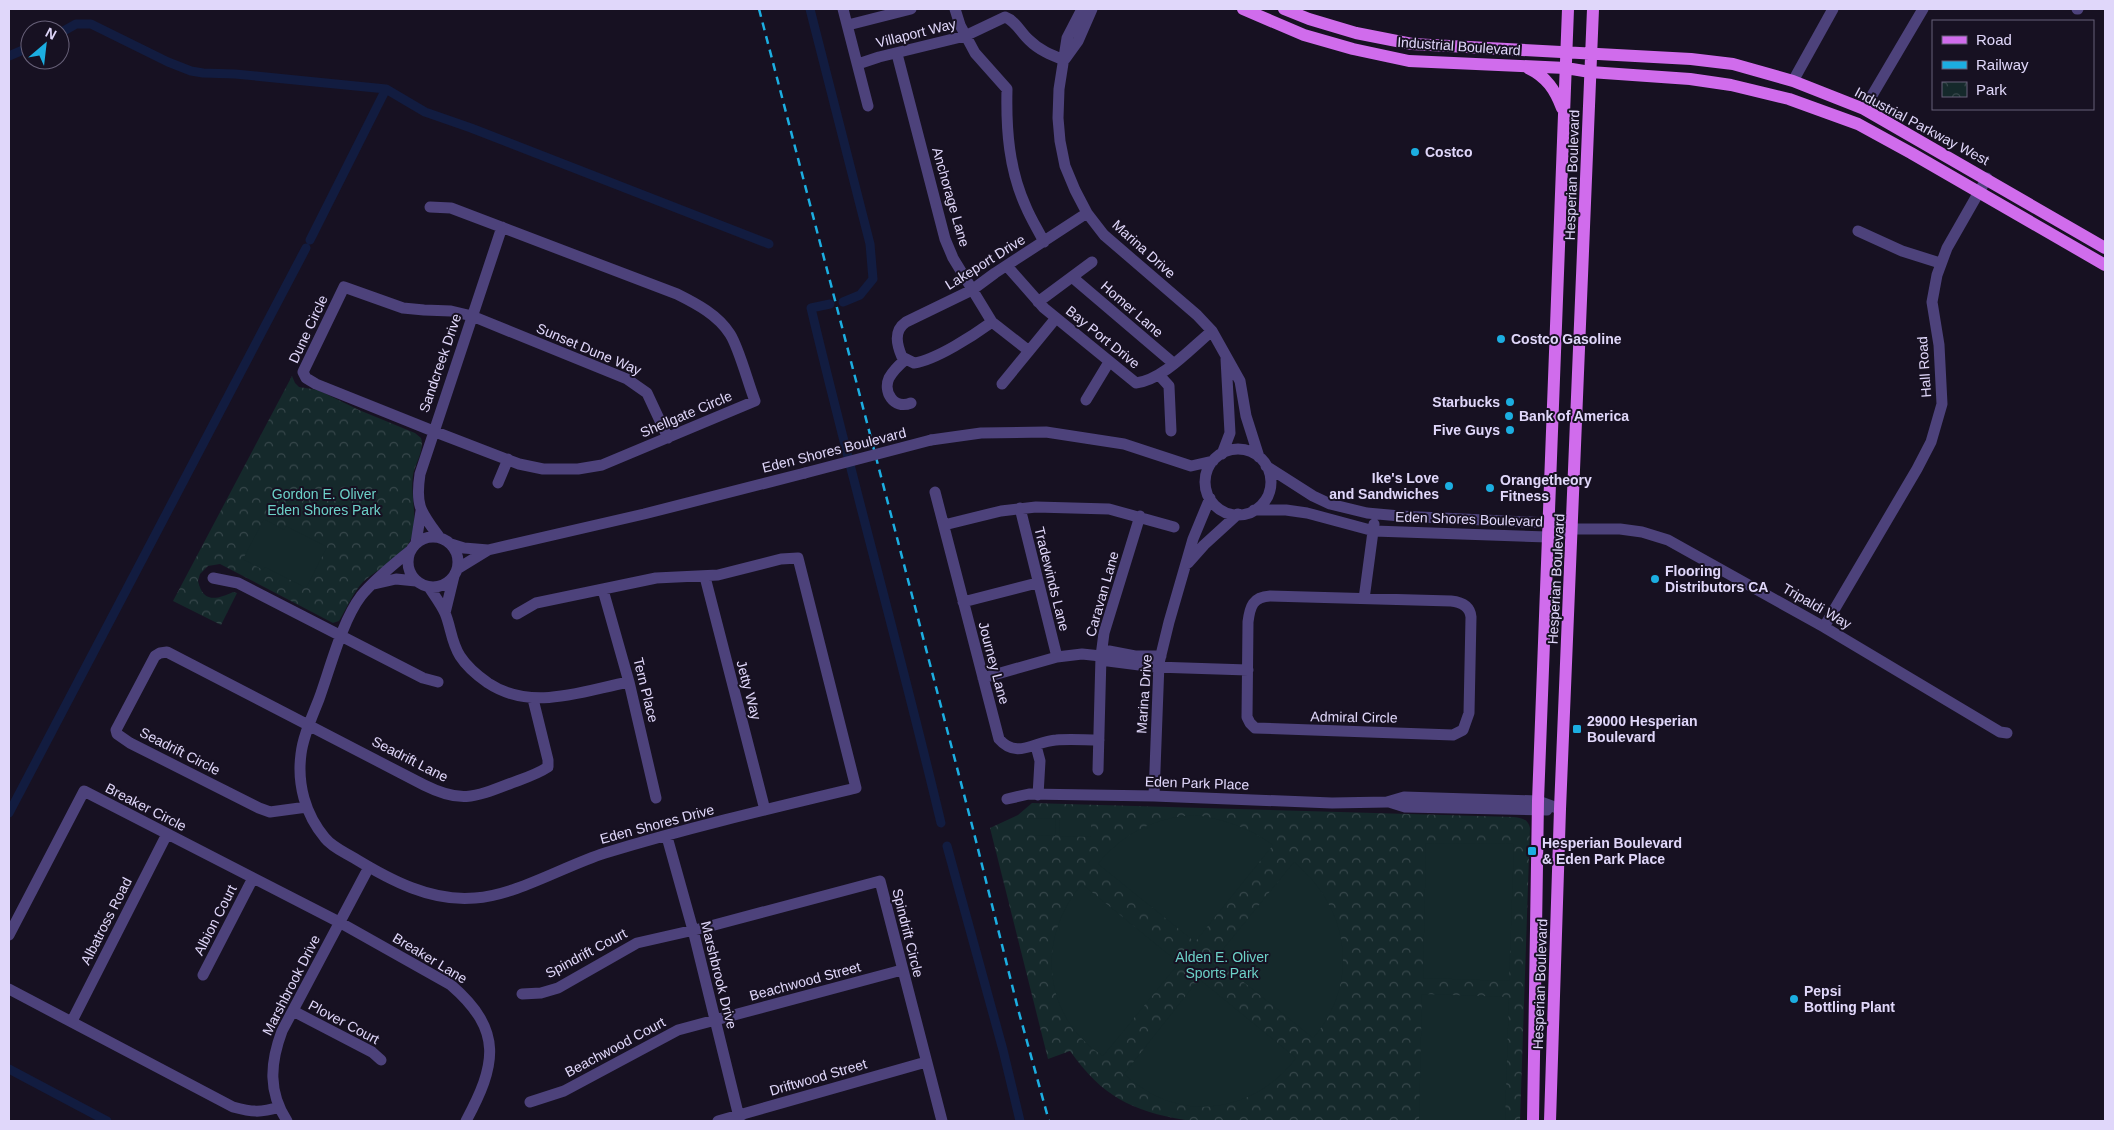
<svg xmlns="http://www.w3.org/2000/svg" width="2114" height="1130" viewBox="0 0 2114 1130" font-family="Arial,sans-serif">
	<style>
		.park { fill: url(#park-crowns) }
		.pitch { fill: #15292b }
		.lines { fill: none; stroke-linecap: round; stroke-linejoin: round }
		.canal { stroke: #121c40; stroke-width: 9 }
		.minor { stroke: #4d427b; stroke-width: 11 }
		.major { stroke: #d06cec; stroke-width: 12 }
		.rail { stroke: #1caee1; stroke-width: 2.5; stroke-dasharray: 8 6; stroke-linecap: butt }
		.minor-bridge { stroke: #4d427b; stroke-width: 11 }
		.poi-dot { fill: #1caee1; stroke: #171122; stroke-width: 2 }
		.labels { text-anchor: middle; dominant-baseline: central; stroke-width: 4; stroke-linejoin: round; paint-order: stroke }
		.street-label { font-size: 14px; fill: #e0d7fa; stroke: #171122 }
		.poi-label { font-size: 14px; font-weight: bold; fill: #e0d7fa; stroke: #171122; text-anchor: start }
		.park-label { font-size: 14px; fill: #6cd1c8; stroke: #171122 }
	</style>
	<defs>
		<pattern id="park-crowns" width="20" height="18" patternUnits="userSpaceOnUse" patternTransform="scale(1.25)"><rect width="20" height="18" fill="#15292b"/><path d="M2 6a3 3 0 1 1 6 0M12 15a3 3 0 1 1 6 0" fill="none" stroke="#37474b"/></pattern>
	</defs>
	<rect width="100%" height="100%" fill="#171122"/>
	<path class="park" d="M292,376L295,383L299,387L318,390L359,410L415,433L421,438C425,449 415,464 413,475C410,495 418,516 412,536C404,559 379,567 363,582C352,594 347,608 339,621L333,623L220,564L208,566L200,574L198,581C203,604 218,599 233,592L237,593L221,625L173,601Z
		M1032,803L1514,817C1522,818 1528,819 1530,828L1520,1121L1185,1120C1131,1111 1102,1096 1070,1051L1048,1059L990,828L1018,815Z"/>
	<path class="pitch" d="M264,519L284,530L286,526L327,547L306,588L265,567L263,570L243,559Z
		M1195,815C1225,819 1249,828 1273,845L1195,942L1098,864C1123,833 1156,817 1195,815Z
		M1024,818L1056,819L1055,836L1024,835Z
		M1060,819H1091V837L1059,836Z
		M1426,843L1514,844L1509,981L1423,978Z
		M1294,862C1349,907 1361,983 1313,1038L1215,959Z
		M1082,884L1179,963L1103,1056C1042,1017 1036,937 1082,884Z
		M1199,979L1296,1058C1263,1103 1203,1121 1152,1094C1142,1088 1132,1082 1124,1074Z
		M1422,994L1509,997L1505,1121H1419Z"/>
	<g class="lines">
		<path class="canal" d="M810,9L870,244L873,279L860,295L843,302
			M60,33L76,24H91L168,62L191,71L203,73L235,74L386,89L425,112L471,128L769,244
			M9,56L30,47
			M310,240L386,89
			M830,304L811,308C852,480 900,651 941,823
			M9,813L306,248
			M947,846L1003,1050L1020,1121
			M9,1069L107,1121"/>
		<path class="minor" d="M843,9L868,106
			M955,9L960,25L975,53L1007,89C1006,130 1009,170 1026,207C1031,219 1038,230 1044,242
			M1082,9L1067,38L1059,89L1058,118L1060,141L1065,166L1075,190L1087,213L1104,235L1197,315L1212,331L1240,381L1246,416L1259,457
			M2077,9H2078
			M848,25L911,9
			M897,54L945,239L953,258L992,322L1029,351
			M1065,59L1078,41L1092,9
			M858,64L879,57L965,36L1005,17C1016,21 1021,33 1029,40C1039,50 1051,55 1064,60
			M1793,81L1833,9
			M1864,109L1923,9
			M430,207L451,208L677,294C697,304 718,315 730,334C739,348 748,383 755,401L602,465L578,469H543L519,464L433,431L316,384L306,378L303,372L344,287L403,308L424,310L451,311L472,316L627,379L647,393L668,438
			M1858,231L1902,251L1940,263
			M1007,266L1044,308L1136,383C1163,380 1191,348 1212,331
			M1072,277L1173,363
			M1038,302L1092,262
			M992,322C974,335 936,360 914,363L902,357C897,345 893,331 906,322L972,290L995,273L1087,213
			M905,360C899,365 893,371 889,378C883,391 893,410 911,403
			M1159,375L1169,386L1171,431
			M1002,384L1056,318
			M1086,400L1109,362
			M931,440L981,433L1046,432L1124,444L1191,466L1213,461
			M1205 482a33 33 0 1 1 66 0a33 33 0 1 1-66 0Z
			M1222,454L1230,433L1226,359
			M1266,466L1313,496L1330,504L1367,513L1400,516L1548,523L1573,529H1620L1642,532L1668,540L1824,627L2000,732L2007,733
			M498,483L508,459
			M935,492L999,739C1017,760 1035,741 1056,740C1070,739 1085,740 1099,740
			M1020,508L1057,657
			M1254,510H1286L1307,513L1374,531L1548,537L1573,529
			M944,525L1001,511L1036,507L1109,509L1174,527
			M408 562a25 25 0 1 1 50 0a25 25 0 1 1-50 0Z
			M440,538C421,512 415,507 420,474L502,227
			M416,543L421,511
			M451,544L464,548L488,550
			M410,551C393,565 375,579 361,596C342,621 330,669 319,699C312,717 303,736 301,754C297,784 305,814 325,838C332,847 344,852 354,858C390,880 431,902 475,898C517,895 564,866 605,853C687,828 772,808 856,788L798,558L781,559L718,575L656,578L536,603L517,614
			M1188,563L1204,545L1238,514
			M457,569L488,550L644,514L805,473
			M705,577L765,810
			M213,578L238,583L423,678L438,682
			M374,584L396,579L416,581
			M429,587C434,595 441,604 445,613C451,627 451,642 460,656C467,667 478,676 488,683C532,712 582,691 629,682
			M603,590L629,682L656,798
			M1270,596L1451,601C1461,602 1470,606 1471,617L1469,713L1463,730L1453,735L1255,728L1250,723L1247,717L1248,622C1250,606 1253,597 1270,596Z
			M1364,599L1374,524
			M963,602L1037,583
			M445,613L454,576
			M1824,627L1917,469L1931,442L1942,404L1939,345L1932,302L1937,275L1947,248L1987,178
			M1101,656L1109,651L1135,656H1161
			M983,678L1057,657L1082,654L1101,656L1108,661L1155,667L1248,670
			M1036,746L1040,761L1038,795
			M1098,770L1101,656L1104,633L1140,516
			M1154,796L1159,663L1169,622L1193,539L1210,498
			M1007,799L1029,794L1154,796L1332,803L1387,802L1404,797L1538,801L1560,809
			M1389,802L1405,807L1547,810
			M307,807L270,812L259,808L130,743L117,734L116,730L155,656L160,653L167,652L424,785C460,803 473,798 509,784C522,779 536,775 548,767V760L533,699
			M667,837L693,930L740,1121
			M9,935L84,791L339,922L451,985C504,1031 496,1065 466,1121
			M203,975L253,878
			M9,989L233,1107C252,1112 260,1113 279,1107
			M522,994L541,993L558,988L637,943L703,928L880,881L942,1121
			M293,1011L372,1052L381,1060
			M72,1021L167,834
			M530,1102L564,1091L678,1030L902,970
			M287,1121C268,1092 270,1063 282,1031L369,867
			M718,1121L926,1062"/>
		<path class="major" d="M1243,9L1304,35L1353,49L1409,61L1566,68L1590,72L1690,79L1731,85L1789,99L1858,124L1911,153L2105,265
			M1284,9L1309,19L1356,33L1412,44L1691,59L1733,64L1793,81L1864,109L2105,248
			M1528,68C1547,77 1555,90 1562,108
			M1533,1121L1538,801L1568,9
			M1550,1121L1560,809L1593,9"/>
		<path class="rail" d="M759,9L973,829L1018,1009L1049,1121"/>
		<path class="minor-bridge" d="M805,473L931,440"/>
	</g>
	<g class="poi-dot">
		<circle cx="1415" cy="152" r="5"/>
		<circle cx="1501" cy="339" r="5"/>
		<circle cx="1510" cy="402" r="5"/>
		<circle cx="1509" cy="416" r="5"/>
		<circle cx="1510" cy="430" r="5"/>
		<circle cx="1449" cy="486" r="5"/>
		<circle cx="1490" cy="488" r="5"/>
		<circle cx="1655" cy="579" r="5"/>
		<rect x="1572" y="724" width="10" height="10" rx="2.5"/>
		<rect x="1527" y="846" width="10" height="10" rx="2.5"/>
		<circle cx="1794" cy="999" r="5"/>
	</g>
	<g class="labels">
		<g class="street-label">
			<text transform="translate(916 33) rotate(-14)">Villaport Way</text>
			<text transform="translate(1459 46) rotate(4)">Industrial Boulevard</text>
			<text transform="translate(1922 126) rotate(28)">Industrial Parkway West</text>
			<text transform="translate(1572 175) rotate(-88)">Hesperian Boulevard</text>
			<text transform="translate(951 197) rotate(74)">Anchorage Lane</text>
			<text transform="translate(1144 249) rotate(42)">Marina Drive</text>
			<text transform="translate(985 262) rotate(-32)">Lakeport Drive</text>
			<text transform="translate(1132 309) rotate(41)">Homer Lane</text>
			<text transform="translate(308 329) rotate(-65)">Dune Circle</text>
			<text transform="translate(1103 337) rotate(39)">Bay Port Drive</text>
			<text transform="translate(589 349) rotate(23)">Sunset Dune Way</text>
			<text transform="translate(440 363) rotate(-71)">Sandcreek Drive</text>
			<text transform="translate(1924 367) rotate(-94)">Hall Road</text>
			<text transform="translate(686 414) rotate(-23)">Shellgate Circle</text>
			<text transform="translate(834 450) rotate(-14)">Eden Shores Boulevard</text>
			<text transform="translate(1469 519) rotate(2)">Eden Shores Boulevard</text>
			<text transform="translate(1052 579) rotate(76)">Tradewinds Lane</text>
			<text transform="translate(1556 579) rotate(-87)">Hesperian Boulevard</text>
			<text transform="translate(1102 594) rotate(-74)">Caravan Lane</text>
			<text transform="translate(1817 606) rotate(30)">Tripaldi Way</text>
			<text transform="translate(994 663) rotate(75)">Journey Lane</text>
			<text transform="translate(646 690) rotate(76)">Tern Place</text>
			<text transform="translate(749 690) rotate(75)">Jetty Way</text>
			<text transform="translate(1144 694) rotate(-86)">Marina Drive</text>
			<text transform="translate(1354 717) rotate(1)">Admiral Circle</text>
			<text transform="translate(180 751) rotate(27)">Seadrift Circle</text>
			<text transform="translate(410 759) rotate(27)">Seadrift Lane</text>
			<text transform="translate(1197 783) rotate(2)">Eden Park Place</text>
			<text transform="translate(146 807) rotate(27)">Breaker Circle</text>
			<text transform="translate(657 824) rotate(-15)">Eden Shores Drive</text>
			<text transform="translate(215 920) rotate(-63)">Albion Court</text>
			<text transform="translate(106 921) rotate(-63)">Albatross Road</text>
			<text transform="translate(908 933) rotate(76)">Spindrift Circle</text>
			<text transform="translate(586 953) rotate(-28)">Spindrift Court</text>
			<text transform="translate(430 958) rotate(31)">Breaker Lane</text>
			<text transform="translate(719 975) rotate(76)">Marshbrook Drive</text>
			<text transform="translate(805 981) rotate(-15)">Beachwood Street</text>
			<text transform="translate(1540 984) rotate(-88)">Hesperian Boulevard</text>
			<text transform="translate(291 985) rotate(-63)">Marshbrook Drive</text>
			<text transform="translate(344 1022) rotate(28)">Plover Court</text>
			<text transform="translate(615 1047) rotate(-28)">Beachwood Court</text>
			<text transform="translate(818 1077) rotate(-16)">Driftwood Street</text>
		</g>
		<g class="poi-label">
			<text x="1425" y="152">Costco</text>
			<text x="1511" y="339">Costco Gasoline</text>
			<text x="1500" y="402" text-anchor="end">Starbucks</text>
			<text x="1519" y="416">Bank of America</text>
			<text x="1500" y="430" text-anchor="end">Five Guys</text>
			<text x="1439" y="478" text-anchor="end">Ike's Love<tspan x="1439" dy="16">and Sandwiches</tspan></text>
			<text x="1500" y="480">Orangetheory<tspan x="1500" dy="16">Fitness</tspan></text>
			<text x="1665" y="571">Flooring<tspan x="1665" dy="16">Distributors CA</tspan></text>
			<text x="1587" y="721">29000 Hesperian<tspan x="1587" dy="16">Boulevard</tspan></text>
			<text x="1542" y="843">Hesperian Boulevard<tspan x="1542" dy="16">&amp; Eden Park Place</tspan></text>
			<text x="1804" y="991">Pepsi<tspan x="1804" dy="16">Bottling Plant</tspan></text>
		</g>
		<g class="park-label">
			<text x="324" y="494">Gordon E. Oliver<tspan x="324" dy="16">Eden Shores Park</tspan></text>
			<text x="1222" y="957">Alden E. Oliver<tspan x="1222" dy="16">Sports Park</tspan></text>
		</g>
	</g>
	<rect width="2114" height="1130" fill="none" stroke="#e0d7fa" stroke-width="20"/>
	<rect x="1932" y="20" width="162" height="90" fill="#171122" stroke="#676078"/>
	<rect x="1942" y="36" width="25" height="8" fill="#d06cec" stroke="#676078"/>
	<text x="1976" y="45" font-size="15" fill="#e0d7fa">Road</text>
	<rect x="1942" y="61" width="25" height="8" fill="#1caee1" stroke="#676078"/>
	<text x="1976" y="70" font-size="15" fill="#e0d7fa">Railway</text>
	<rect x="1942" y="82" width="25" height="15" fill="url(#park-crowns)" stroke="#676078"/>
	<text x="1976" y="95" font-size="15" fill="#e0d7fa">Park</text>
	<g transform="translate(45 45) rotate(28)"><circle r="24" fill="#171122" stroke="#676078"/>
	<path d="M0-4L9 19L0 12L-9 19Z" fill="#1caee1"/>
	<text y="-8" font-size="14" font-weight="bold" text-anchor="middle" fill="#e0d7fa">N</text>
	</g>
</svg>
